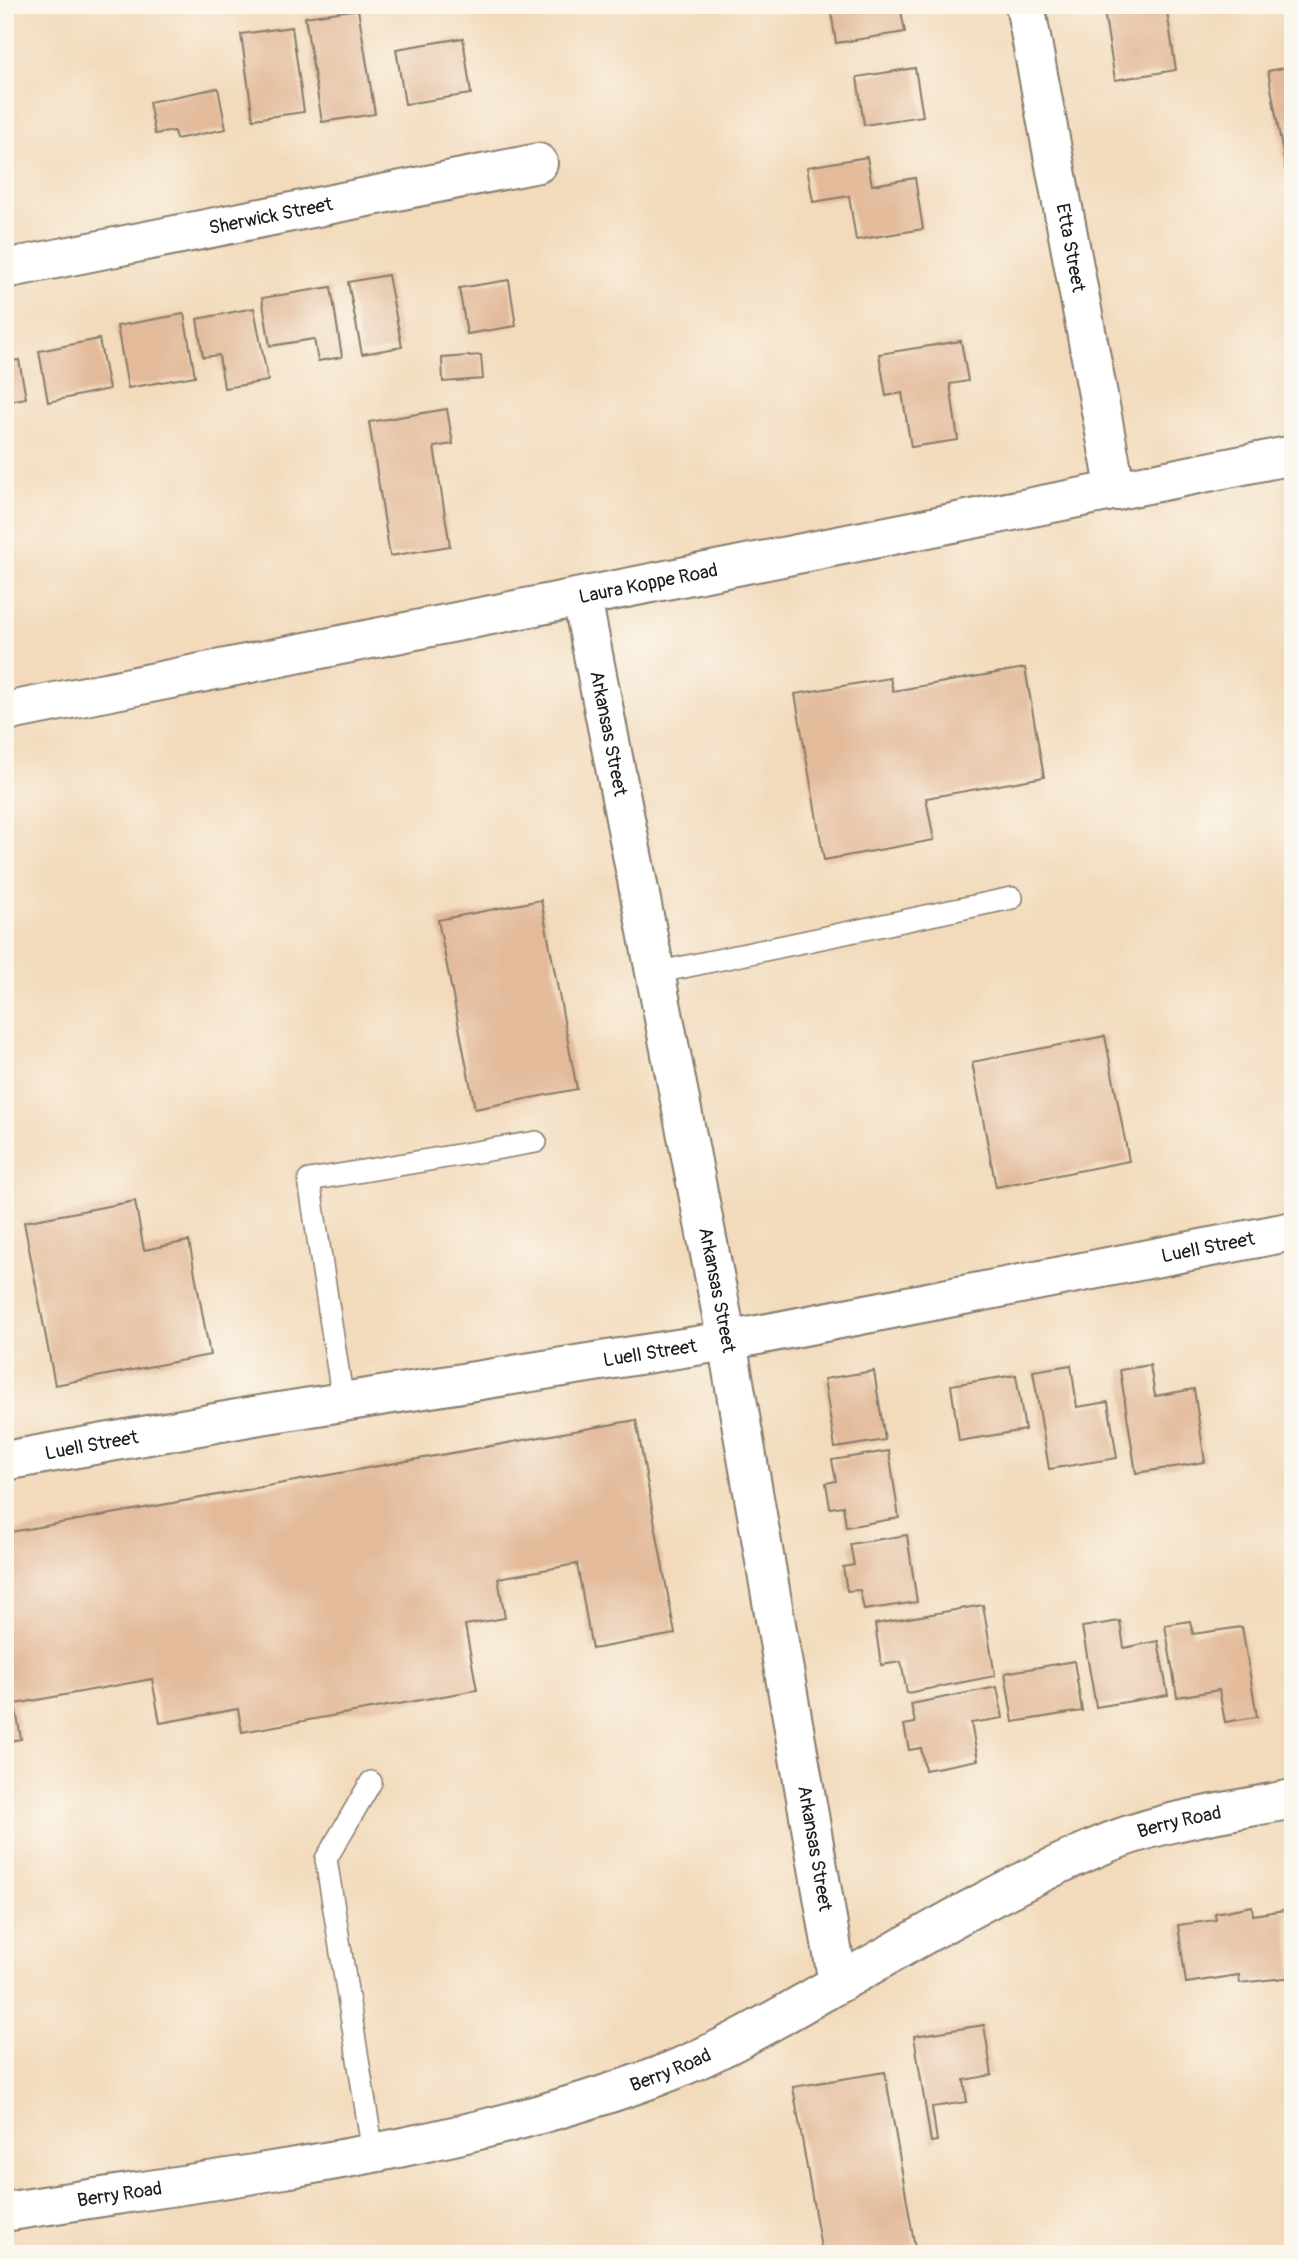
<svg xmlns="http://www.w3.org/2000/svg" width="1298" height="2259" viewBox="0 0 1298 2259" font-family="Pangolin,sans-serif">
	<style>
		.building { fill: #e3bb9b }
		.lines { fill: none; stroke-linecap: round; stroke-linejoin: round }
		.service-casing { stroke: #877b6c; stroke-width: 24 }
		.minor-casing { stroke: #877b6c; stroke-width: 42 }
		.tertiary-casing { stroke: #877b6c; stroke-width: 42 }
		.service { stroke: #fff; stroke-width: 21 }
		.minor { stroke: #fff; stroke-width: 38 }
		.tertiary { stroke: #fff; stroke-width: 38 }
		.labels { text-anchor: middle; dominant-baseline: central; stroke-width: 6; stroke-linejoin: round; paint-order: stroke }
		.street-label { font-size: 19px; fill: #1c1c1c; stroke: #fbf7ec }
	</style>
	<rect width="100%" height="100%" fill="#fbf7ec"/>
	<filter id="ink" filterUnits="userSpaceOnUse"><feTurbulence type="fractalNoise" baseFrequency=".0143" numOctaves="2"/><feDisplacementMap in="SourceGraphic" scale="14" xChannelSelector="R" yChannelSelector="G"/><feConvolveMatrix kernelMatrix="1 2 1 2 8 2 1 2 1" color-interpolation-filters="sRGB"/></filter>
	<filter id="wash" filterUnits="userSpaceOnUse"><feTurbulence type="fractalNoise" baseFrequency=".00686" numOctaves="4" result="noise"/><feDisplacementMap in="SourceGraphic" scale="28" xChannelSelector="R" yChannelSelector="G"/><feGaussianBlur stdDeviation="1.57" result="paint"/><feColorMatrix in="noise" values="0 0 0 0 0 0 0 0 0 0 0 0 0 0 0 0 0 1.4 0 .05"/><feComposite in="paint" operator="in"/></filter>
	<g filter="url(#wash)">
		<rect width="100%" height="100%" fill="#f2dabb"/>
		<g id="blocks">
			<path class="building" d="M830,5H900L905,32L836,43Z
				M1139,5H1166L1176,70L1115,80L1104,11Z
				M358,9L375,114L322,122L305,17Z
				M292,27L304,112L253,119L241,34Z
				M463,38L471,94L405,104L396,49Z
				M1293,66V199H1291L1268,71Z
				M915,68L923,116L864,125L857,77Z
				M218,88L226,129L176,139L174,131L155,134L149,102Z
				M867,157L872,185L915,178L923,229L856,240L849,196L813,202L807,167Z
				M388,275L402,347L362,354L348,282Z
				M509,280L516,326L467,334L459,288Z
				M331,287L342,357L318,361L314,339L270,346L262,298Z
				M254,308L268,381L224,388L219,355L203,357L197,319Z
				M184,314L195,376L128,388L117,326Z
				M99,339L109,389L48,402L39,351Z
				M961,341L968,381L950,384L958,440L911,447L902,393L886,396L879,354Z
				M481,355L483,379L443,382L442,358Z
				M19,360L26,398L5,402V362Z
				M447,409L453,444L434,447L450,546L390,556L369,422Z
				M1025,668L1044,777L926,798L934,840L824,860L795,694L890,678L893,691Z
				M541,900L577,1089L475,1109L438,920Z
				M1105,1036L1129,1161L996,1187L972,1062Z
				M135,1201L144,1250L189,1241L210,1355L55,1385L24,1222Z
				M1071,1365L1077,1407L1108,1402L1117,1458L1049,1469L1033,1371Z
				M1150,1365L1155,1396L1194,1389L1205,1462L1136,1473L1120,1370Z
				M874,1371L885,1440L835,1448L824,1379Z
				M1016,1375L1025,1430L959,1441L951,1385Z
				M636,1420L675,1634L592,1649L577,1564L498,1578L505,1618L465,1625L477,1690L242,1732L238,1709L160,1723L152,1679L15,1704L21,1739L5,1742V1533Z
				M889,1451L899,1518L846,1527L843,1506L830,1508L826,1483L836,1481L832,1460Z
				M907,1535L917,1602L864,1610L860,1590L847,1591L843,1567L854,1565L850,1544Z
				M983,1605L995,1676L907,1693L901,1662L881,1665L875,1624Z
				M1120,1621L1124,1648L1158,1641L1168,1695L1096,1707L1082,1627Z
				M1190,1621L1193,1634L1242,1627L1257,1717L1225,1722L1219,1690L1177,1697L1165,1625Z
				M1074,1661L1082,1711L1013,1722L1005,1673Z
				M997,1687L1003,1718L971,1723L978,1760L925,1770L921,1748L909,1750L904,1725L915,1723L911,1704Z
				M1252,1906L1253,1915L1285,1910L1293,1977L1240,1983L1239,1975L1186,1983L1178,1925L1216,1920L1215,1913Z
				M984,2025L992,2075L964,2080L967,2102L932,2107L937,2141L931,2142L914,2036Z
				M885,2072L916,2254H822L793,2087Z"/>
		</g>
	</g>
	<g filter="url(#ink)">
		<use href="#blocks" fill-opacity="0" stroke="#877b6c" stroke-width="2"/>
		<g class="lines">
			<defs>
				<path id="service" d="M655,973L1012,898
					M343,1402L309,1180L536,1142
					M371,1782L326,1859L373,2153"/>
				<g id="minor">
					<path id="s1" d="M1025,5L1116,491"/>
					<path id="s2" d="M5,269L538,163"/>
					<path id="s3" d="M582,598L727,1341L838,1983"/>
					<path id="s4" d="M5,1461L254,1416L727,1341L1293,1231"/>
					<path id="s5" d="M5,2212C224,2177 447,2154 656,2077C720,2053 779,2017 839,1983C922,1936 1005,1887 1093,1849C1155,1821 1227,1812 1293,1799"/>
				</g>
				<g id="tertiary">
					<path id="s6" d="M5,712L1293,455"/>
				</g>
			</defs>
			<use href="#service" class="service-casing"/>
			<use href="#minor" class="minor-casing"/>
			<use href="#tertiary" class="tertiary-casing"/>
			<use href="#service" class="service"/>
			<use href="#minor" class="minor"/>
			<use href="#tertiary" class="tertiary"/>
		</g>
	</g>
	<g class="labels">
		<g class="street-label">
			<text stroke="none"><textPath href="#s2" startOffset="271">Sherwick Street</textPath></text>
			<text stroke="none"><textPath href="#s1" startOffset="247">Etta Street</textPath></text>
			<text stroke="none"><textPath href="#s6" startOffset="656">Laura Koppe Road</textPath></text>
			<text stroke="none"><textPath href="#s3" startOffset="138">Arkansas Street</textPath></text>
			<text stroke="none"><textPath href="#s4" startOffset="1222">Luell Street</textPath></text>
			<text stroke="none"><textPath href="#s3" startOffset="705">Arkansas Street</textPath></text>
			<text stroke="none"><textPath href="#s4" startOffset="654">Luell Street</textPath></text>
			<text stroke="none"><textPath href="#s4" startOffset="88">Luell Street</textPath></text>
			<text stroke="none"><textPath href="#s5" startOffset="1250">Berry Road</textPath></text>
			<text stroke="none"><textPath href="#s3" startOffset="1272">Arkansas Street</textPath></text>
			<text stroke="none"><textPath href="#s5" startOffset="682">Berry Road</textPath></text>
			<text stroke="none"><textPath href="#s5" startOffset="116">Berry Road</textPath></text>
		</g>
	</g>
	<rect width="1298" height="2259" fill="none" stroke="#fbf7ec" stroke-width="28"/>
</svg>
